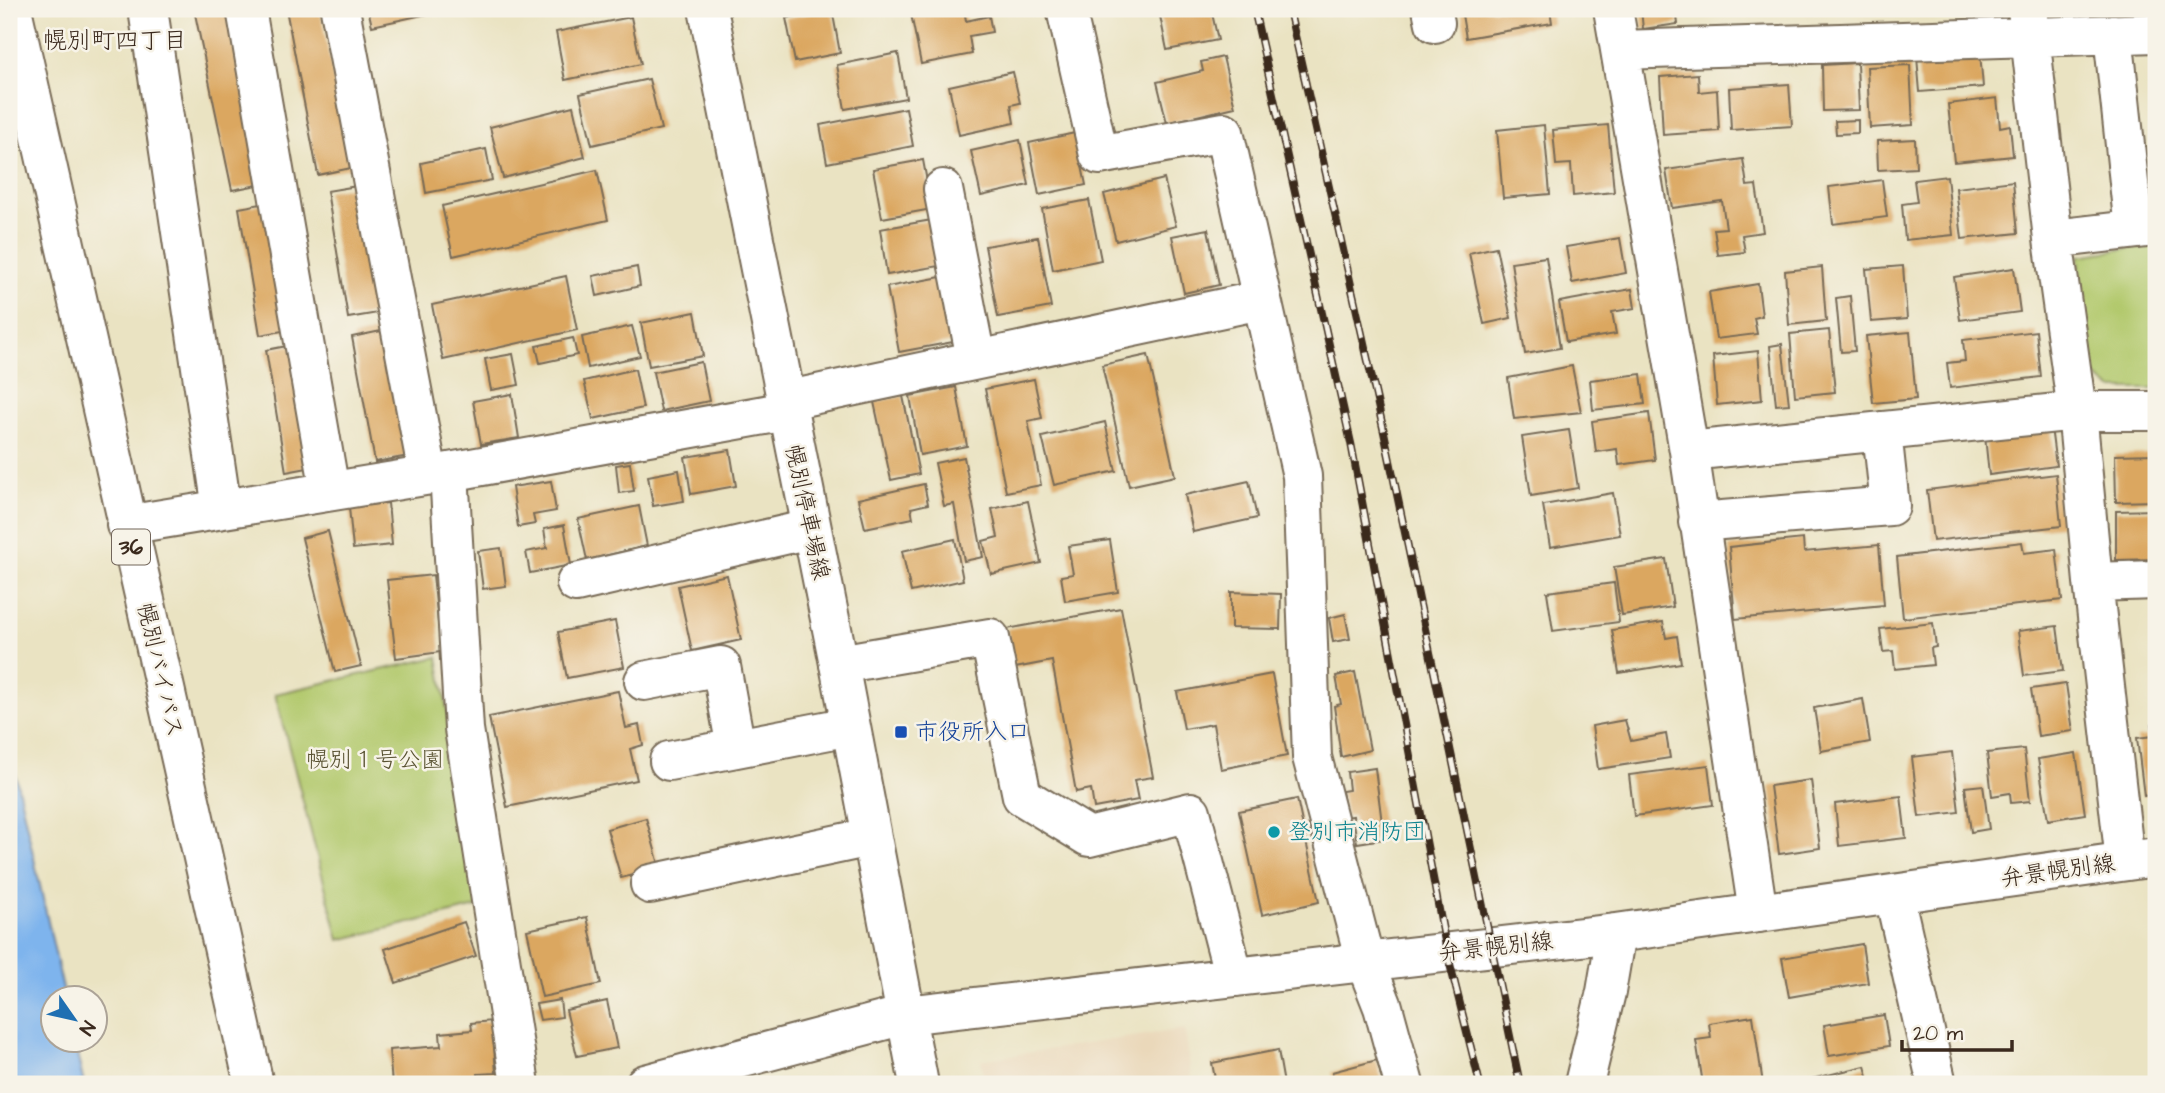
<svg xmlns="http://www.w3.org/2000/svg" width="2165" height="1093" viewBox="0 0 2165 1093" font-family="'Architects Daughter','Klee One',sans-serif">
	<style>
		.built { fill: #ead8ba }
		.green { fill: #b2c96d; stroke: #767a46; stroke-width: 2 }
		.water { fill: #7eb4ed; stroke: #5c6f86; stroke-width: 2 }
		.building { fill: #dba760 }
		.lines { fill: none; stroke-linecap: round; stroke-linejoin: round }
		.minor-casing { stroke: #786b57; stroke-width: 42 }
		.major-casing { stroke: #786b57; stroke-width: 42 }
		.highway-casing { stroke: #786b57; stroke-width: 42 }
		.minor { stroke: #fff; stroke-width: 38 }
		.major { stroke: #fff; stroke-width: 38 }
		.highway { stroke: #fff; stroke-width: 38 }
		.rail-casing { stroke: #3b2a1e; stroke-width: 8 }
		.rail { stroke: #f7f3e8; stroke-width: 5; stroke-dasharray: 16; stroke-linecap: butt }
		.transit-dot { fill: #1a4fb4; stroke: #f7f3e8; stroke-width: 2.5 }
		.culture-dot { fill: #0f9aa8; stroke: #f7f3e8; stroke-width: 2.5 }
		.labels { text-anchor: middle; dominant-baseline: central; stroke-width: 5; stroke-linejoin: round; paint-order: stroke }
		.shield { fill: #f7f3e8; stroke: #73665b; stroke-width: 2 }
		.shield-label { font-size: 21px; font-weight: bold; fill: #3b2a1e }
		.street-label { font-size: 23px; fill: #3b2a1e; stroke: #f7f3e8 }
		.transit-label { font-size: 23px; fill: #164399; stroke: #f7f3e8; text-anchor: start }
		.park-label { font-size: 23px; fill: #595232; stroke: #f7f3e8 }
		.culture-label { font-size: 23px; fill: #0d838f; stroke: #f7f3e8; text-anchor: start }
		.neighbourhood-label { font-size: 24px; fill: #3b2a1e; stroke: #f7f3e8 }
	</style>
	<rect width="100%" height="100%" fill="#f7f3e8"/>
	<filter id="ink" filterUnits="userSpaceOnUse"><feTurbulence type="fractalNoise" baseFrequency=".0143" numOctaves="2"/><feDisplacementMap in="SourceGraphic" scale="14" xChannelSelector="R" yChannelSelector="G"/><feConvolveMatrix kernelMatrix="1 2 1 2 8 2 1 2 1" color-interpolation-filters="sRGB"/></filter>
	<filter id="wash" filterUnits="userSpaceOnUse"><feTurbulence type="fractalNoise" baseFrequency=".00686" numOctaves="4" result="noise"/><feDisplacementMap in="SourceGraphic" scale="28" xChannelSelector="R" yChannelSelector="G"/><feGaussianBlur stdDeviation="1.57" result="paint"/><feColorMatrix in="noise" values="0 0 0 0 0 0 0 0 0 0 0 0 0 0 0 0 0 1.4 0 .05"/><feComposite in="paint" operator="in"/></filter>
	<g filter="url(#wash)">
		<rect width="100%" height="100%" fill="#eae3c2"/>
		<path class="built" d="M1185,1029L1192,1084H985L981,1060Z"/>
		<path class="green" d="M2156,244V389H2112L2085,368L2079,256Z
			M438,657L481,906L339,940L275,694Z"/>
		<path class="water" d="M9,746L65,998H52V1040L74,1041L84,1084H9Z"/>
		<g id="blocks">
			<path class="building" d="M194,9H226L263,184L232,190Z
				M286,9H320L351,168L318,175Z
				M368,9H446V10L372,26Z
				M832,9L840,53L795,62L786,18Z
				M910,9H964L966,21L989,16L992,32L969,36L972,54L921,64Z
				M1171,9H1211L1218,40L1167,50L1159,11Z
				M1461,9H1550L1552,23L1466,38Z
				M1641,9H1676L1678,24L1643,29Z
				M631,17L641,64L565,80L556,32Z
				M898,53L906,98L845,109L837,65Z
				M1980,53L1983,87L1920,92L1917,57Z
				M1223,57L1235,107L1167,123L1157,82L1203,71L1201,62Z
				M1857,63L1859,110L1823,111L1822,65Z
				M1910,65L1913,125L1870,128L1867,67Z
				M1013,72L1020,103L1011,105L1014,123L959,135L949,86Z
				M1698,74L1699,92L1717,90L1719,131L1663,135L1660,77Z
				M649,79L661,129L592,145L580,94Z
				M1789,84L1792,126L1731,130L1729,88Z
				M1997,98L2000,127L2010,125L2013,156L1954,162L1948,104Z
				M573,106L585,157L503,178L490,127Z
				M906,108L913,146L827,163L820,125Z
				M1858,120V133L1836,134L1835,121Z
				M1544,125L1550,194L1503,198L1497,130Z
				M1608,125L1614,192L1573,196L1571,164L1556,165L1553,130Z
				M1075,133L1086,185L1039,195L1029,143Z
				M1915,139L1916,168L1878,170L1877,141Z
				M1020,140L1029,185L981,196L971,151Z
				M486,149L492,180L426,193L421,163Z
				M1743,159L1747,186L1756,185L1763,232L1742,235L1745,252L1718,255L1714,229L1726,228L1722,201L1672,208L1666,170Z
				M923,160L932,209L882,218L873,169Z
				M597,170L608,220L453,256L442,206Z
				M1947,176L1953,235L1905,240L1902,204L1917,202L1914,180Z
				M1164,179L1176,226L1116,241L1104,194Z
				M1882,180L1887,217L1833,224L1829,187Z
				M2013,181L2018,233L1962,239L1956,188Z
				M357,186L378,313L348,318L327,191Z
				M1089,200L1101,260L1053,270L1042,209Z
				M267,203L288,330L260,335L239,208Z
				M932,220L939,266L887,275L880,229Z
				M1208,229L1219,285L1184,293L1172,236Z
				M1038,237L1051,307L998,317L985,246Z
				M1620,238L1626,273L1572,283L1566,247Z
				M1496,247L1511,318L1484,324L1469,253Z
				M1546,257L1560,348L1525,354L1511,262Z
				M1903,266L1907,319L1871,322L1866,269Z
				M637,267L640,286L597,296L593,276Z
				M1822,267L1826,321L1789,325L1785,271Z
				M2014,268L2020,312L1960,320L1954,277Z
				M566,276L577,330L443,360L432,305Z
				M941,277L953,342L899,352L887,287Z
				M1758,284L1762,316L1754,318L1757,334L1716,339L1709,292Z
				M1632,289L1635,308L1612,312L1616,334L1566,342L1559,302Z
				M1850,296L1855,351L1841,352L1836,298Z
				M695,312L703,356L649,366L641,323Z
				M632,326L640,356L588,368L582,337Z
				M386,330L409,456L375,462L352,337Z
				M1829,330L1835,392L1795,396L1790,334Z
				M2036,331L2041,377L1950,388L1947,363L1965,361L1963,340Z
				M1910,332L1916,399L1873,403L1866,336Z
				M573,338L577,355L540,363L536,346Z
				M1782,344L1789,404L1776,405L1770,346Z
				M292,345L313,467L286,472L266,350Z
				M1758,351L1762,400L1717,405L1713,356Z
				M513,354L519,385L491,390L485,359Z
				M1148,355L1175,476L1129,486L1102,365Z
				M701,362L709,401L661,411L653,372Z
				M1572,366L1581,412L1514,419L1508,378Z
				M635,369L643,408L593,419L584,381Z
				M1641,374L1645,404L1593,410L1590,380Z
				M1034,379L1042,418L1028,421L1041,485L1006,492L985,389Z
				M956,387L967,446L920,455L910,396Z
				M512,394L519,438L481,444L473,401Z
				M903,396L919,474L891,480L874,402Z
				M1649,413L1655,460L1619,465L1617,449L1596,452L1592,421Z
				M1105,422L1116,471L1054,485L1042,437Z
				M2051,427L2056,466L1989,475L1985,436Z
				M1569,430L1578,488L1531,496L1522,437Z
				M730,450L736,486L691,494L685,457Z
				M2156,454V501L2116,502L2115,455Z
				M964,457L983,557L964,561L954,504L944,506L935,463Z
				M630,463L634,491L619,493L616,465Z
				M679,470L684,501L653,506L648,476Z
				M2056,474L2061,526L1933,541L1927,490Z
				M551,481L556,511L533,515L535,524L518,527L512,487Z
				M1249,481L1257,518L1193,532L1185,495Z
				M924,484L928,504L911,508L913,518L865,528L858,499Z
				M1613,493L1620,535L1550,547L1543,505Z
				M1028,501L1041,563L991,574L983,541L998,537L992,509Z
				M388,503L392,545L353,549L349,507Z
				M639,506L647,546L587,560L578,519Z
				M2156,510V559L2116,560V511Z
				M564,525L571,565L530,573L526,552L547,548L544,529Z
				M328,531L361,666L335,672L302,538Z
				M955,539L963,580L911,592L902,551Z
				M1803,539L1804,552L1879,545L1884,605L1735,619L1729,547Z
				M1110,540L1118,592L1065,601L1061,576L1073,574L1068,546Z
				M2022,542L2024,553L2056,549L2062,600L1903,618L1897,557Z
				M501,548L506,586L483,589L478,551Z
				M1666,559L1673,607L1622,615L1614,567Z
				M433,575L441,652L396,658L387,580Z
				M727,575L741,640L692,651L678,586Z
				M1614,583L1619,622L1553,631L1547,592Z
				M1231,592L1281,594L1280,629L1231,628Z
				M1121,608L1153,777L1134,780L1138,800L1094,808L1091,789L1076,792L1052,661L1015,668L1007,629Z
				M1345,614L1350,639L1333,642L1329,618Z
				M615,621L624,667L567,678L558,632Z
				M1663,622L1666,638L1677,636L1681,663L1619,673L1612,630Z
				M1933,623L1936,647L1931,648L1933,665L1895,669L1893,651L1883,652L1880,629Z
				M2057,626L2063,671L2024,676L2018,631Z
				M1355,672L1370,750L1341,757L1334,706L1341,704L1336,676Z
				M1272,674L1287,756L1221,769L1213,724L1184,729L1177,692Z
				M2066,684L2073,731L2038,736L2031,689Z
				M618,691L626,728L639,725L643,745L630,749L637,780L507,807L489,717Z
				M1863,699L1870,742L1821,751L1814,708Z
				M1625,720L1631,741L1666,734L1670,758L1598,769L1592,726Z
				M2156,723V794L2144,796L2137,738L2154,736L2152,724Z
				M2024,749L2030,801L2011,803L2010,793L1992,796L1987,753Z
				M1952,752L1959,812L1919,817L1912,757Z
				M2076,753L2085,814L2048,820L2038,759Z
				M1708,765L1713,805L1634,816L1629,775Z
				M1375,768L1384,839L1357,843L1353,816L1346,817L1342,791L1349,790L1347,772Z
				M1811,780L1820,848L1779,854L1770,786Z
				M1983,785L1989,829L1971,832L1965,787Z
				M1901,796L1906,838L1839,846L1835,804Z
				M1297,799L1319,902L1262,915L1239,811Z
				M646,818L660,868L621,878L607,829Z
				M587,917L601,984L542,997L527,930Z
				M464,922L476,956L396,983L385,949Z
				M1862,944L1868,983L1789,997L1782,958Z
				M560,1000L562,1017L540,1020L536,1004Z
				M607,1001L617,1048L577,1056L566,1010Z
				M1884,1015L1889,1046L1829,1056L1824,1025Z
				M1753,1016L1763,1084H1703L1696,1040L1711,1038L1709,1023Z
				M492,1021L496,1073L478,1074L479,1084H392L389,1050L441,1046L440,1033L472,1030L471,1023Z
				M1278,1050L1284,1084H1216L1212,1063Z
				M1377,1060L1383,1084H1335L1332,1072Z
				M1865,1066L1870,1084H1799V1082Z"/>
		</g>
	</g>
	<g filter="url(#ink)">
		<use href="#blocks" fill-opacity="0" stroke="#786b57" stroke-width="2"/>
		<g class="lines">
			<defs>
				<path id="minor" d="M148,9L222,509
					M246,9L330,491
					M340,9L428,474
					M1066,9L1099,155L1224,132L1302,476L1312,757L1365,961L1383,1007L1404,1084
					M1432,9L1435,23
					M1613,9L1689,451L1758,913
					M2027,9L2053,239L2077,411L2093,582L2125,861
					M2113,34L2134,229
					M1620,50L2156,33
					M943,189L976,359
					M2053,239L2156,227
					M784,401L1261,300
					M1689,451L2077,411H2156
					M449,472L464,729L520,1084
					M1698,522L1890,506L1882,431
					M126,525L449,472L787,411
					M2093,582L2156,580
					M576,583L810,529
					M839,664L990,638L1022,796L1089,837L1191,812L1234,977
					M644,681L721,666L736,748
					M669,761L850,726
					M650,884L871,837
					M1894,895L1937,1084
					M645,1084L905,1015
					M1584,1084L1606,992L1616,933"/>
				<path id="major" d="M708,9L839,664L919,1084
					M905,1015L1616,933L2156,857"/>
				<path id="highway" d="M12,9L254,1084"/>
			</defs>
			<use href="#minor" class="minor-casing"/>
			<use href="#major" class="major-casing"/>
			<use href="#highway" class="highway-casing"/>
			<use href="#minor" class="minor"/>
			<use href="#major" class="major"/>
			<use href="#highway" class="highway"/>
			<defs>
				<path id="rail" d="M1254,9L1351,443L1447,952L1480,1084
					M1289,9L1384,432L1520,1084"/>
			</defs>
			<use href="#rail" class="rail-casing"/>
			<use href="#rail" class="rail"/>
		</g>
	</g>
	<rect class="transit-dot" x="894" y="725" width="14" height="14" rx="3.5"/>
	<circle class="culture-dot" cx="1274" cy="832" r="7"/>
	<g class="labels">
		<rect class="shield" x="112" y="529.5" width="38" height="35" rx="5"/>
		<g class="shield-label">
			<text x="131" y="547">36</text>
		</g>
		<g class="street-label">
			<text transform="translate(807 512) rotate(78)">幌別停車場線</text>
			<text transform="translate(160 670) rotate(77)">幌別バイパス</text>
			<text transform="translate(2058 871) rotate(-8)">弁景幌別線</text>
			<text transform="translate(1496 947) rotate(-6)">弁景幌別線</text>
		</g>
		<g class="transit-label">
			<text x="915" y="732">市役所入口</text>
		</g>
		<g class="park-label">
			<text x="375" y="760">幌別１号公園</text>
		</g>
		<g class="culture-label">
			<text x="1288" y="832">登別市消防団</text>
		</g>
		<g class="neighbourhood-label">
			<text x="115" y="41">幌別町四丁目</text>
		</g>
	</g>
	<rect width="2165" height="1093" fill="none" stroke="#f7f3e8" stroke-width="35"/>
	<g transform="translate(74 1019) rotate(124)"><circle r="33" fill="#f7f3e8" stroke="#aca397" stroke-width="2"/>
	<path d="M0-5L12 26L0 18L-12 26Z" fill="#1f6fb2"/>
	<text y="-10" font-size="19" font-weight="bold" text-anchor="middle" fill="#3b2a1e">N</text>
	</g>
	<path d="M1902 1040v10h110v-10" fill="none" stroke="#3b2a1e" stroke-width="3.5"/>
	<text x="1913" y="1040" font-size="21" fill="#3b2a1e" stroke="#f7f3e8" stroke-width="5" paint-order="stroke">20 m</text>
</svg>
